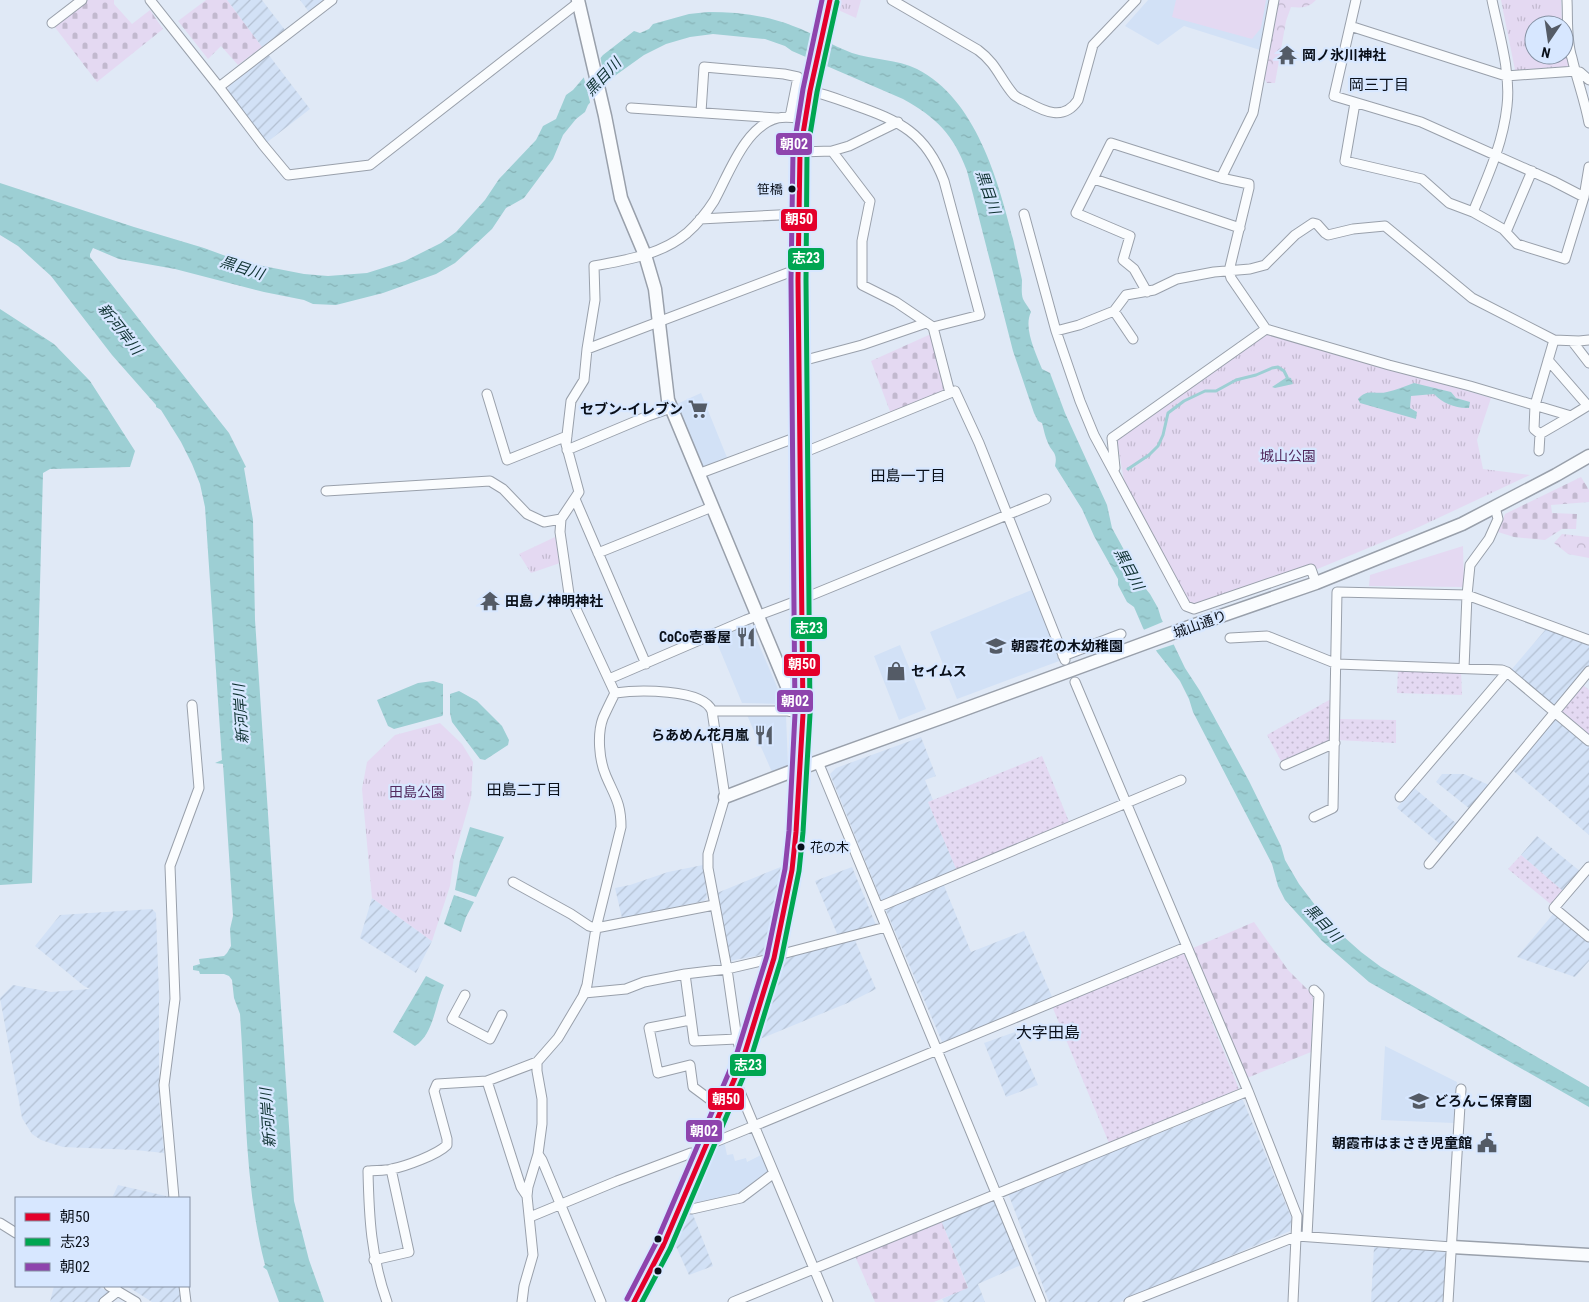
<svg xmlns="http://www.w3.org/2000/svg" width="1589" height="1302" viewBox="0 0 1589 1302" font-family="'Roboto Condensed','Noto Sans JP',sans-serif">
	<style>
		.built { fill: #d2e1f6 }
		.industrial { fill: url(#industrial-furrows) }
		.grass { fill: url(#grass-dots) }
		.forest { fill: url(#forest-crowns) }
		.cemetery { fill: url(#cemetery-stones) }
		.park { fill: url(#park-tufts) }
		.pitch { fill: #e4d9f2 }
		.water { fill: url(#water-ripples) }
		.pier { fill: #e0e9f6 }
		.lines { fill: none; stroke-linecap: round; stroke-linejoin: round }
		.stream { stroke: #9dcfd4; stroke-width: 3 }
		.street-casing { stroke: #99a0ab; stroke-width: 11 }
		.secondary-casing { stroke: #99a0ab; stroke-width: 15 }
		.primary-casing { stroke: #c3c7ce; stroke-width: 16 }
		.street { stroke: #fafcfe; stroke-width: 9 }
		.secondary { stroke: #fafcfe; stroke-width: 12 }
		.primary { stroke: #e8e9ef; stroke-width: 14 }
		.bus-1-casing { stroke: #d7e7ff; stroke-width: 9 }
		.bus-2-casing { stroke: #d7e7ff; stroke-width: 9 }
		.bus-3-casing { stroke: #d7e7ff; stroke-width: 9 }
		.bus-1 { stroke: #e4002b; stroke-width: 5 }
		.bus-2 { stroke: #00a651; stroke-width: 5 }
		.bus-3 { stroke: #8e44ad; stroke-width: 5 }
		.bus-dot { fill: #090f19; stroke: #d7e7ff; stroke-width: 2 }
		.labels { text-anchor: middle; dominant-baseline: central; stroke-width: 4.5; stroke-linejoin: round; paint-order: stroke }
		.bus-label { font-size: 13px; fill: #090f19; stroke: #d7e7ff; text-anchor: end }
		.poi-label { font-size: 14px; font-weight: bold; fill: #090f19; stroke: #d7e7ff; text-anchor: start }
		.park-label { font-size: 14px; fill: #522a5e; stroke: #d7e7ff }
		.street-label { font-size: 14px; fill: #090f19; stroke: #d7e7ff }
		.water-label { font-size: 15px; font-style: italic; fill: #0e3131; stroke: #d7e7ff }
		.neighbourhood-label { font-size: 15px; fill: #090f19; stroke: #d7e7ff }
		.quarter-label { font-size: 16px; fill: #090f19; stroke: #d7e7ff }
		.line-badge { stroke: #d7e7ff; stroke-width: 2 }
		.badge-label { font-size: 14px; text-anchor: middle; font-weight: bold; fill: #fff }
	</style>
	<defs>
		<pattern id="industrial-furrows" width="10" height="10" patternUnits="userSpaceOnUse" patternTransform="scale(1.25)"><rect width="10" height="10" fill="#d2e1f6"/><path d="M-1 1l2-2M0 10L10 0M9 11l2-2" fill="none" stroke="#b3c0d2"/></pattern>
		<pattern id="grass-dots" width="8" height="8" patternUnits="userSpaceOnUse" patternTransform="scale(1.25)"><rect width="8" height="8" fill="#e4d9f2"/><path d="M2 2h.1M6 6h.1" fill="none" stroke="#c2b9cf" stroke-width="1.8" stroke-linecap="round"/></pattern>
		<pattern id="forest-crowns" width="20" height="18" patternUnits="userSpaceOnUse" patternTransform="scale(1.25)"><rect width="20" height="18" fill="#e4d9f2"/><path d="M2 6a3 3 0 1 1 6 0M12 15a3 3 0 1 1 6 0" fill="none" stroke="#c2b9cf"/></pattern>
		<pattern id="cemetery-stones" width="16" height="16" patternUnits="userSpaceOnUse" patternTransform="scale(1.25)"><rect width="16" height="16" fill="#e4d9f2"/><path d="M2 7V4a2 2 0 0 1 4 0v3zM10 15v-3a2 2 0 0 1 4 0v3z" fill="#c2b9cf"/></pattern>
		<pattern id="park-tufts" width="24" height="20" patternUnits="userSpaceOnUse" patternTransform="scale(1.25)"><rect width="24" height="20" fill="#e4d9f2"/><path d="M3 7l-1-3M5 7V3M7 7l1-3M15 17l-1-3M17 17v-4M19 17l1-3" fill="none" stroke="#c2b9cf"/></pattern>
		<pattern id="water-ripples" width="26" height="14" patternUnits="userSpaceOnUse" patternTransform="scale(1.25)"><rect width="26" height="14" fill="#9dcfd4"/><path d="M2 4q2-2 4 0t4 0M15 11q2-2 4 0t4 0" fill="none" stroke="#86b1b5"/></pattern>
	</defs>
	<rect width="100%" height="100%" fill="#e0e9f6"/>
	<path class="built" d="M1148,0H1270L1260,50L1184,26L1158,45L1125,26Z
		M701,393L728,460L704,469L677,404Z
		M1034,589L1062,660L957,699L930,632Z
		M750,624L775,682L784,704L742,703L715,638Z
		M900,645L926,709L899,720L874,656Z
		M747,715H786L788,766L772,772Z
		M1385,1046L1457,1082L1454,1123L1381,1120Z
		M724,1141L727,1155L733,1154L735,1161L746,1158L747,1162L761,1155L768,1173L739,1196L690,1205L716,1145Z"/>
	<path class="industrial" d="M227,0H262L285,30L262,47Z
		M300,0H324L309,12Z
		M268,54L310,109L266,143L227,93L230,82Z
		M1546,629L1589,645V666L1555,707L1511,670Z
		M1552,719H1556L1589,747V835L1510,768Z
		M921,737L936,776L925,780L933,800L928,802L957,871L882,902L830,774L836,768Z
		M1442,774H1464L1489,785L1470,809L1436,782Z
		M1413,787L1457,824L1440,844L1397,808Z
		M1537,836L1581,872L1564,892L1521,855Z
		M703,865L707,897L704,901L622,918L615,888L630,885L668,872Z
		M783,866L766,954L729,961L717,893Z
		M852,867L876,925L838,936L815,881Z
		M943,883L971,952L1024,931L1053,999L943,1044L885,908Z
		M372,898L432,941L416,973L360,938Z
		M152,909L156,913L159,994V1099L164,1153L135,1150L63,1147L41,1140L32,1134L22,1118L0,998L13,985L51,992L90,989L84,986L35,946L60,915Z
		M1554,913L1589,942V961L1575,977L1517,957Z
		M854,938L876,989L850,1002L760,1039L785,957Z
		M1015,1032L1038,1085L1006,1097L984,1043Z
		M1242,1098L1292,1219L1290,1231L1120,1302H1049L1008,1193L1190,1121Z
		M118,1185L166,1196V1198H112Z
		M991,1200L994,1201L1021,1265L978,1284L985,1302H944L942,1299L968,1287L941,1220Z
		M692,1212L713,1266L689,1275L674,1242L686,1213Z
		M1374,1247L1445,1252L1448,1254L1444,1302H1371Z
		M54,1286H98L110,1293L98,1302H50Z
		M127,1286H179L182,1302H152Z"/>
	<path class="grass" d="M1398,670L1461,671L1462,695L1397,693Z
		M1582,684L1589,690V736L1558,711Z
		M1331,699V740L1281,761L1267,735Z
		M1339,719L1396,720V743L1337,740Z
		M1042,756L1070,824L957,871L928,802Z
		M1521,855L1564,892L1553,906L1508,869Z
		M1184,953L1239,1089L1109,1143L1052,1006Z"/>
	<path class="forest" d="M1279,0H1316C1308,8 1302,8 1291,7L1286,21L1275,83H1267L1264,78Z
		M1562,534L1589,537V558L1568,554L1554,543Z"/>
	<path class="cemetery" d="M88,0H114V4L132,24L150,10L163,29L97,82L54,26Z
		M206,0H227L262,47L238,65L221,46L208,59L178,21Z
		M931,334L944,390L891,414L871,361Z
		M1581,477L1589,490V502L1551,505L1552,513L1577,514L1576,529H1562L1545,540L1514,537L1498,532L1505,514Z
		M1254,922L1288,970L1313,995L1311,1052L1247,1078L1193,948Z
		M941,1220L968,1288L934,1302H875L855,1256Z"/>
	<path class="park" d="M838,0H861L856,18L836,9Z
		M1501,0H1561L1562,25H1534V55H1564V50L1569,65L1567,68L1518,72L1515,70Z
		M1269,333L1491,398L1477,440L1483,469L1530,475L1419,527L1315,570L1194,606L1187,604L1124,481L1117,440Z
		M555,537L560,563L531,573L519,554Z
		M440,723L462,744L473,762L471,798L454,857L450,886L432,941L372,898L362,789L367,762L395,735Z"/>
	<path class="pitch" d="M1176,0H1266L1261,28L1252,39L1172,17Z
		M1463,546L1464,587L1369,586L1370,575Z"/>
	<path class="water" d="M708,12C737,12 766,15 793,26C813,33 831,45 852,53C873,60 897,59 917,69C976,99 998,180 1013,239C1016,253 1019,266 1022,280C1022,286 1021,293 1023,299C1025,303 1029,308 1031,312C1023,328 1036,353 1042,369L1050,373L1065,413L1107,505L1112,528L1135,570L1137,578L1150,594L1158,608L1161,618L1185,668L1200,691L1249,781L1281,846L1285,860L1299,884L1315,905L1334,928L1361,952L1381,967L1589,1087V1107L1369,982L1322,941L1285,900L1278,886L1272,864L1193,712L1189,699L1180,681L1157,652L1143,628L1134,607L1127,602L1118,585V579L1094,536L1082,509L1055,466C1058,452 1052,453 1048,443C1045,437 1044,430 1042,423L1038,421L1034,413L1013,351L967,171C953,134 937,118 903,99L792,51L785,46L765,39L713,34L690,37L666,44L644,55L609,80L588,105L585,112L576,119L563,135L553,159L524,198L506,208L492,229L477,243L455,263L436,274L383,293L336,305L313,304L304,300L264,292L175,269L119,259L93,248L90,254V257L229,433L246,467L244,468L253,520L255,620L294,1201L309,1260L324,1302H279L267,1270L263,1267L265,1265C244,1184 246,1097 240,1014L234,998L232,980L229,976L224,974H200L199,971L193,970V966L200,964L199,959L224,956L227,953L231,946L230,929L233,916L223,764L215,763L222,760L205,507L200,484L192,464L181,442L161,410L156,407V405L112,355L51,276L18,246L0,235V183L134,227L204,248L242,262L304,274L328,276L367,273L405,261L441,243L456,232L485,200L499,179L536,140L543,126L556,119L566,95L573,90L603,55L634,31L640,33L649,29L653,24L689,14Z
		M0,309L54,344L90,381L135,451L130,467L50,469L43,473L32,883L0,885Z
		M1287,377L1291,378L1293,384L1275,388L1272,387Z
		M1414,383L1451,392L1456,398L1470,402L1469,408C1457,409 1442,403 1434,394L1411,396L1410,408L1417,412L1416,419L1360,403L1358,399C1367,388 1376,395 1387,392C1396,390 1405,386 1414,383Z
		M433,681L443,684V715L442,716L394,729L388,726L377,700L418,683Z
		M459,691L477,701L502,726L509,740L508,745L485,760L480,759L452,722L450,713V694Z
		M470,827L504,837L476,897L455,890L460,860Z
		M454,895L474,902L466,917L461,932L444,924Z
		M426,976L444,985C435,1004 434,1034 415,1046L393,1032Z"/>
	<path class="pier" d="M812,31L832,40L825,68L806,60Z
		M600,55L606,87L591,106L583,74Z
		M1165,621L1175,644L1154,651L1141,631Z"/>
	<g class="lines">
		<path class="stream" d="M1128,469L1149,455L1158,446L1163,435L1168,413L1184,401L1205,391H1216L1236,380L1256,375L1272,368L1278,367L1284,371L1287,377"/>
		<defs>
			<path id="street" d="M150,0L219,87L263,145L288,175L370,165L579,2
				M892,0L978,50C997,64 1000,79 1014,95C1017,98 1023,100 1027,102C1045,112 1064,121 1078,100L1093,45L1136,0
				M1356,0L1334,96L1421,122L1553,181L1584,197
				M1567,0C1568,19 1566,40 1572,58C1577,80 1585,101 1589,123
				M52,23L82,0
				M1350,26L1506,76L1576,71L1580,72L1589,80
				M219,87L332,0
				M810,91C825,94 840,100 854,105C900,121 926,133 944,181L980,315L933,327
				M1355,103L1345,161L1422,179L1449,203L1473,212L1503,229L1517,244L1565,259L1584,197L1589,167
				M631,108L777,118
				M701,112L704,67L784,74L798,77L790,117
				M832,151L870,201L862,241V285L896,302L933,327L950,393
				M800,152L832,151L849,146L898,122
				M1221,178L1253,113L1274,0
				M1094,179L1240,228
				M1473,212C1487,178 1503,144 1507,106C1511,72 1499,34 1492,0
				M1024,214L1056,331L1080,401L1094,435L1186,606L1194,609L1311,569L1316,583
				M700,219L799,214
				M1506,232L1532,171
				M1147,292L1134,269L1123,260L1130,236L1076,213L1111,143L1221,178L1249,184V188L1229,271L1231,278L1266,329
				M1114,311L1133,339
				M1056,331L1079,325L1114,311L1126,295L1154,290L1177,279L1214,272L1250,269L1265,265L1295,235L1313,223L1317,224L1325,233L1328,235L1353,229L1385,226L1472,298L1554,340L1579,341L1589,340
				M1554,340L1535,405L1534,429L1540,434L1571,416
				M1572,341L1589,363
				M587,349L595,300L594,266C626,260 661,255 687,233C697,224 707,212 714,201C729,174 745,126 778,118C787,116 796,118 805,119
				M1548,360L1588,406
				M798,362L862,345L926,323
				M487,394L507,460L567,436
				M567,450L648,416L671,408
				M1539,451L1540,434
				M800,454L955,391L979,443L1065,660
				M1115,468L1112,438L1266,329L1389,365L1470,386L1571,416L1589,405
				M698,474L800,436
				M326,491L490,481L503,489L527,514L544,522L561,519
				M575,499L646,664
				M598,553L712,507
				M1230,638L1267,636L1337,664L1502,670L1507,672L1589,741
				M1063,656L1121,634
				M1464,668L1467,595L1470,565L1489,539L1498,519L1495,507
				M609,679L746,620L802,599L1046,499
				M1075,682L1248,1091L1297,1216L1293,1302
				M615,693C636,690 703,688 712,711L725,797L708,854V868L727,969L737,1039L743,1058
				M712,711H788L803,714
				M818,762L1041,1302
				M1285,765L1335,743
				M1400,797L1507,672
				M1314,817L1333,808L1337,592L1467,595L1589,640
				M1429,864L1589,671
				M1589,867L1554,908L1589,937
				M513,882L571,914L589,926L596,928L714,905
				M879,907L1181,780
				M685,974L694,1041L737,1039
				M584,993L626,989L644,982L685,974L727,969L774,958L782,954L886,927
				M465,995L452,1019L490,1039L502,1015
				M690,1020L649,1028L658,1073L690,1065L693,1087L716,1104L723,1107
				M735,1080L828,1302
				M487,1081L521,1187L527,1196
				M708,1143L715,1142L754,1126L1186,947
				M538,1154L542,1160L601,1302
				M174,1198L164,1085L175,999L170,866L199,788L192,705
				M679,1208L692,1209L741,1198L774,1173
				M530,1217L617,1181L691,1153L702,1156
				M0,1223L16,1233
				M1307,1236L1319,995L1314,990
				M374,1260L409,1252L391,1169
				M109,1286L136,1302
				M184,1286L186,1302
				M104,1302L118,1291
				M387,1302C371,1257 369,1217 368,1171C375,1170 384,1171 392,1169C406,1166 437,1155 447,1145V1139L434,1091L437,1084L487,1081L537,1062
				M522,1302L524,1286L533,1255L527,1196L528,1187L538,1154L542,1124V1099L537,1071V1062L558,1038L583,996L587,985L596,928L621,827C621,803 615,797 606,776C599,760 597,734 603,718C607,709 611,701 615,693L569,594L560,532L561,519L579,492L566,444L571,401L584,380L587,349L798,269
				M733,1302L1248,1091
				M1129,1302L1297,1236L1452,1247
				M1448,1302L1461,1089"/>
			<path id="secondary" d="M578,0L605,116L621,198L645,255L655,289L668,400L791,696L803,714
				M725,797L790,772L946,716L1189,627L1316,583L1462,524L1556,475L1589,456
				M1452,1247L1589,1255"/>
			<path id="primary" d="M634,1302L663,1246L743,1059L774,958L792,870L796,832L803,714L798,280L800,152L810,91L830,0"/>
		</defs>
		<use href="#street" class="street-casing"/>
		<use href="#secondary" class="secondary-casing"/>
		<use href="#primary" class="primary-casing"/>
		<use href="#street" class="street"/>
		<use href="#secondary" class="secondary"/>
		<use href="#primary" class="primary"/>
		<defs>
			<path id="bus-1" d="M634,1302L663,1246L743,1059L774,958L792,870L796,832L803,714L798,280L800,152L810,91L830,0"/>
			<path id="bus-2" d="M642,1302L670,1249L750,1061L781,960L799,871L803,832L810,714L806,280L807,153L817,92L837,2"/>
			<path id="bus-3" d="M627,1299L656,1243L736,1056L767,956L785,869L789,831L795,714L791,280L793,152L803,89L822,0"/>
		</defs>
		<use href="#bus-1" class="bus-1-casing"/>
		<use href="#bus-2" class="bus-2-casing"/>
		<use href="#bus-3" class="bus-3-casing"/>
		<use href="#bus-1" class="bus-1"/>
		<use href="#bus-2" class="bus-2"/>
		<use href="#bus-3" class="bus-3"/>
	</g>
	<defs>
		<symbol id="temple-bare" viewBox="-9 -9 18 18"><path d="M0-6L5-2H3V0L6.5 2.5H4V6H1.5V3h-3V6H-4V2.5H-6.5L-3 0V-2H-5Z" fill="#545b66" stroke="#d7e7ff" stroke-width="2.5" paint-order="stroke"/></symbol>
		<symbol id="supermarket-bare" viewBox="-9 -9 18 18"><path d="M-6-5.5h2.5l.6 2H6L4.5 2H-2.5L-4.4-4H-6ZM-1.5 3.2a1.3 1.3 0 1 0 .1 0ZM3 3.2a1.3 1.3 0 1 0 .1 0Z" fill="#545b66" stroke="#d7e7ff" stroke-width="2.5" paint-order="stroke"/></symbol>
		<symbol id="restaurant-bare" viewBox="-9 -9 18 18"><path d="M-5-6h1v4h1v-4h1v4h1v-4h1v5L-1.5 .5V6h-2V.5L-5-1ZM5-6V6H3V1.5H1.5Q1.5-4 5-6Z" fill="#545b66" stroke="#d7e7ff" stroke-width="2.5" paint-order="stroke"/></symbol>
		<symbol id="school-bare" viewBox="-9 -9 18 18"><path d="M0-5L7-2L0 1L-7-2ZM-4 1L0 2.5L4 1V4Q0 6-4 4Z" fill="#545b66" stroke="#d7e7ff" stroke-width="2.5" paint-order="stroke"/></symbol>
		<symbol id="shop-bare" viewBox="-9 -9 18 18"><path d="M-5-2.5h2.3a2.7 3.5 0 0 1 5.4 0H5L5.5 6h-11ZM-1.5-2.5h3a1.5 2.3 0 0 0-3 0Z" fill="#545b66" stroke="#d7e7ff" stroke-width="2.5" paint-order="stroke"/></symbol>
		<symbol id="civic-bare" viewBox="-9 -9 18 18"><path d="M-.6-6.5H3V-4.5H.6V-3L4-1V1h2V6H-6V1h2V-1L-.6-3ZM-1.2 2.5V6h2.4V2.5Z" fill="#545b66" stroke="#d7e7ff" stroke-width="2.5" paint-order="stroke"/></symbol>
	</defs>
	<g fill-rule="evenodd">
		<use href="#temple-bare" x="1273" y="41" width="28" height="28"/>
		<use href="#supermarket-bare" x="684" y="395" width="28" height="28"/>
		<use href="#temple-bare" x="476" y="587" width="28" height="28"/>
		<use href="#restaurant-bare" x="732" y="623" width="28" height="28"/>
		<use href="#school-bare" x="982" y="632" width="28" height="28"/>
		<use href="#shop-bare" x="882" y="657" width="28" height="28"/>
		<use href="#restaurant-bare" x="750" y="721" width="28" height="28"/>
		<use href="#school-bare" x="1405" y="1087" width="28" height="28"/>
		<use href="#civic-bare" x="1473" y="1129" width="28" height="28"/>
	</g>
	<g class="bus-dot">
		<circle cx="792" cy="189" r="4.5"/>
		<circle cx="801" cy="847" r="4.5"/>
		<circle cx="658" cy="1239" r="4.5"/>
		<circle cx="658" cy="1271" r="4.5"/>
	</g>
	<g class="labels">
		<g class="bus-label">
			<text x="783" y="189">笹橋</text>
			<text x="810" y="847" text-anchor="start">花の木</text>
		</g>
		<g class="poi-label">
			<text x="1302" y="55">岡ノ氷川神社</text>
			<text x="683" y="409" text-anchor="end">セブン-イレブン</text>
			<text x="505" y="601">田島ノ神明神社</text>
			<text x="731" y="637" text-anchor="end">CoCo壱番屋</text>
			<text x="1011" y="646">朝霞花の木幼稚園</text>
			<text x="911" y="671">セイムス</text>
			<text x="749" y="735" text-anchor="end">らあめん花月嵐</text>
			<text x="1434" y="1101">どろんこ保育園</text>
			<text x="1472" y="1143" text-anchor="end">朝霞市はまさき児童館</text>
		</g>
		<g class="park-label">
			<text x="1288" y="456">城山公園</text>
			<text x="417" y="792">田島公園</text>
		</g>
		<g class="street-label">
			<text transform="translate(1200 624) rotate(-20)">城山通り</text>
		</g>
		<g class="water-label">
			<text transform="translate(603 77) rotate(-47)">黒目川</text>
			<text transform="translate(988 192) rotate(71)">黒目川</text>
			<text transform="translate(242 268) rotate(18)">黒目川</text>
			<text transform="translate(120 329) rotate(52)">新河岸川</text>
			<text transform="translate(1129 569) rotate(62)">黒目川</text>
			<text transform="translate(241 714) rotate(-94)">新河岸川</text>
			<text transform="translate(1323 923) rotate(47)">黒目川</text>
			<text transform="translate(268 1118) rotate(-94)">新河岸川</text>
		</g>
		<g class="neighbourhood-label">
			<text x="1379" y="85">岡三丁目</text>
			<text x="908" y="476">田島一丁目</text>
			<text x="524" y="790">田島二丁目</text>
		</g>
		<g class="quarter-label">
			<text x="1048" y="1032">大字田島</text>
		</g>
	</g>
	<g class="line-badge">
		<rect x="775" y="132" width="38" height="24" rx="5" fill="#8e44ad"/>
		<rect x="780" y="208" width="38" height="24" rx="5" fill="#e4002b"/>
		<rect x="787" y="247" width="38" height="24" rx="5" fill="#00a651"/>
		<rect x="790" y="616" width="38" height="24" rx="5" fill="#00a651"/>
		<rect x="783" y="653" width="38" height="24" rx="5" fill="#e4002b"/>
		<rect x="776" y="689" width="38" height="24" rx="5" fill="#8e44ad"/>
		<rect x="729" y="1053" width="38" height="24" rx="5" fill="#00a651"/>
		<rect x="707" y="1087" width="38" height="24" rx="5" fill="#e4002b"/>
		<rect x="685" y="1119" width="38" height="24" rx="5" fill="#8e44ad"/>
	</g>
	<g class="badge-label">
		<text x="794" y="149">朝02</text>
		<text x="799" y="224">朝50</text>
		<text x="806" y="263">志23</text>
		<text x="809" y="633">志23</text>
		<text x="802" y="669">朝50</text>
		<text x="795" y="706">朝02</text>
		<text x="748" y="1070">志23</text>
		<text x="726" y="1104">朝50</text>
		<text x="704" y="1136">朝02</text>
	</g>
	<rect x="15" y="1197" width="175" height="90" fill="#d7e7ff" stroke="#8591a3"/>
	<rect x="25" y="1213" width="25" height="8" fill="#e4002b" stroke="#8591a3"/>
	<text x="60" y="1222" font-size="15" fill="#090f19">朝50</text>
	<rect x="25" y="1238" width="25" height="8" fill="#00a651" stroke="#8591a3"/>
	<text x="60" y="1247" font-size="15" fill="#090f19">志23</text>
	<rect x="25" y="1263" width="25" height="8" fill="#8e44ad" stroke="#8591a3"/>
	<text x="60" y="1272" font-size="15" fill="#090f19">朝02</text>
	<g transform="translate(1549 40) rotate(193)"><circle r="24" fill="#d7e7ff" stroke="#8591a3"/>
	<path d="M0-4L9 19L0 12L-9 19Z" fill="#545b66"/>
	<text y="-8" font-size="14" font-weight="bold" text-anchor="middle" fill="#090f19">N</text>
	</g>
</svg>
